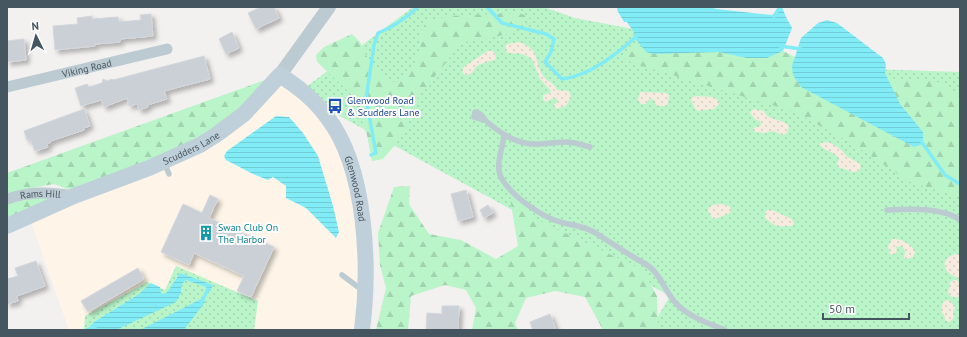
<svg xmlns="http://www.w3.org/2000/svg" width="967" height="337" viewBox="0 0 967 337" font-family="'PT Sans',sans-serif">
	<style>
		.commercial { fill: #fef5e8 }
		.green { fill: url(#green-dots) }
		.forest { fill: url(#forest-firs) }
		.sand { fill: url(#sand-dots) }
		.water { fill: url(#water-rules) }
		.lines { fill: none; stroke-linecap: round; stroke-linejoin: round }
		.stream { stroke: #82ecf6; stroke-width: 3.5 }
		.building { fill: #cbd0d6; stroke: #d3d7dc; filter: url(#shadow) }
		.service { stroke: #bccad1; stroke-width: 5.5 }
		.minor { stroke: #bccad1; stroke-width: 11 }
		.tertiary { stroke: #bccad1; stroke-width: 14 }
		.secondary { stroke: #c0d0db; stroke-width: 16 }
		.labels { text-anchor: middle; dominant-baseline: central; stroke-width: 4; stroke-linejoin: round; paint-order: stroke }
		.street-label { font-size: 10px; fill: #465660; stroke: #fff }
		.transit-label { font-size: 10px; fill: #164399; stroke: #fff; text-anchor: start }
		.culture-label { font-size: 10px; fill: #0d838f; stroke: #fff; text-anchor: start }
	</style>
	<defs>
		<pattern id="green-dots" width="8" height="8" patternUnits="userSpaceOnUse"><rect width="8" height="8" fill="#baf4c9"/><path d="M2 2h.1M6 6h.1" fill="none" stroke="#a1d3af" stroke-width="1.8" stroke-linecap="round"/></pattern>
		<pattern id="forest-firs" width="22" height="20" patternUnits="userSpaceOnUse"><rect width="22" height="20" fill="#baf4c9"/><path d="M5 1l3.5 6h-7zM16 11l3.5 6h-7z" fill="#a1d3af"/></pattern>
		<pattern id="sand-dots" width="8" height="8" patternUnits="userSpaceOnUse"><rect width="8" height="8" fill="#f5ebdf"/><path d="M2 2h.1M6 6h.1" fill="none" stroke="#d3ccc2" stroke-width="1.8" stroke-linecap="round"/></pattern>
		<pattern id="water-rules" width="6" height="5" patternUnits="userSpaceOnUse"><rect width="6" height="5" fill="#82ecf6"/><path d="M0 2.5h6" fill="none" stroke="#72ccd5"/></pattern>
		<filter id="shadow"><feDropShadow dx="3.5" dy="3.5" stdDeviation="2" flood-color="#0004"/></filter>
	</defs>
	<rect width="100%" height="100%" fill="#f3f0f0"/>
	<path class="commercial" d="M280,75L316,103L359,192L361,330H254L258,301L165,290L86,316L85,326L78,330H69L29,216Z"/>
	<path class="green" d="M413,7H544L575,18L838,68L960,72V330H650L670,296L316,103L302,90Z
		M176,266L258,301L254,330H84L85,316L147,282L165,290Z"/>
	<path class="forest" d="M518,13L531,17L508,34L461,44L427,86L409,110L406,132L383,159L372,161L367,135L353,96L317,62L316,55L324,47L352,34L360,42L371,66L390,83L404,78L416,60L421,45V31L427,21L450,16Z
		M637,41L646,52L653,54L719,52L747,58H767L783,51L795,57L792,66L923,132L900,104L887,78L938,82L960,94V197L910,182L856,146L795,112L639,65L624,59Z
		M268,79L216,135L7,226V204L39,197L78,193L54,184L37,187L13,194H7V173Z
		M410,186L409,204L429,234L461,240L496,259L518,246L510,198L540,221L643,270L657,296L658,330H601L602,328L585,297L555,291L526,298L515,323L518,330H472L476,308L466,290L445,285L411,296L408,330H376L386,288L380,265L378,233L394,187Z"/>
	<path class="sand" d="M519,42C542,50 533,62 544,77C549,83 554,82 557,90L569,91L571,97L566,106L556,109L554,105L558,101L557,99L554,98L546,102L543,100V95L550,93L551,91L540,79L532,59L522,54L508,53C505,51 505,48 507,44Z
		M491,50L495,53L496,59C490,62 483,62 477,66C472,70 474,75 465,75L463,73L462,69L465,66L486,52Z
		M640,92L666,93L669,95L668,103L666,106H657L653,99L648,100L646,104H641L638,100Z
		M696,96L712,97L717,99L719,104L714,109L697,111L694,107L691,99L693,97Z
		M754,109L764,111L766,115L771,118L784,122L789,126L787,133L783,135L773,131L764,133L755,132L753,128L760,126L761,124L760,121L756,120L750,113L751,111Z
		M829,142C835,146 843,149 846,156L859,163L861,166L859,171L853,172L838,167L837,164L839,159C833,150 825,152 820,145L821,143Z
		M721,204L729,206L731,209L730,213L715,219L712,218L708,211L709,207L713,205Z
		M768,210H772L792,219L794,224C791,227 790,226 786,226C775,227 774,225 765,218V212Z
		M892,239C901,238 912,244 915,252L913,257L907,259L904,258L905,251L902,246L896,247L897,251L895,254H890L888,246Z
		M956,254H960V280C957,277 952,276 949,273C940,265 946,256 956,254Z
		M954,280H957L960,284V296C956,299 950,297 948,293L950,282Z
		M947,300L950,301L955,307L953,311L954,318L949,322L945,320L944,315L941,311L943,302Z"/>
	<path class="water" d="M617,7H709L717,9L772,15L776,13L780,7H782L786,17L792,28L783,51L767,58H747L719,52L653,54L646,52L633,36L635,34L627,22H624L617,10Z
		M827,20L837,23L883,58L886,64L885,73L900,104L923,132V144L914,147L801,87L793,75L792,66L801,38L818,23Z
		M276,116L289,117L303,133L318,156L333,206L339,232L336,238L306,208L286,198V186L273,177L268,180L253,174L226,160L224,156L227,151Z
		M180,273L213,285L208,294L207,293L206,287L186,280L181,285V293L176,302L116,330H90V326L94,322L139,294L151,283L160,287L161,293L165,294L168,291Z
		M203,298L205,302L184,330H140Z"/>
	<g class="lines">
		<path class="stream" d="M487,7L502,23L546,34L554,39L551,52L545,62L562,79C590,76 618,53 638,35
			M774,16L780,7
			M780,46L801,49
			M921,141L945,175L960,184
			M371,155L376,153L366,99L374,45L378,33C393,27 406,18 418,7
			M201,303L208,289
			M87,330L95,327"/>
	</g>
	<path class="building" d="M261,7H274L279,18L256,29L248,13Z
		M151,14L153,36L120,39V42L95,44V46L55,50L53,26L78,24L77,18L92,16V19L118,17L119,22L141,20L140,15Z
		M232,32L239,48L226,54L219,39Z
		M24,39L26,60L7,62V41Z
		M204,56L210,79L164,91L167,99L147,105L148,107L139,110L137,104L129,106L127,98L104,107L101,100L81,106L75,88L87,84L89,87L102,83L103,79L107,81L112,79L113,80Z
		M84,109L90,126L84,128V130L51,141V142L47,144L48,147L35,151L30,139L27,140L24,131Z
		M466,190L473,217L458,221L451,194Z
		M210,195L218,199L209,218L274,247L251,297L237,291L244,276L194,253L189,265L161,252L183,204L202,213Z
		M488,205L493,213L484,218L480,210Z
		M36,261L45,286L17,296L18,301L7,304V279L18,276L15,268Z
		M138,268L144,279L88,312L81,301Z
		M442,306H459L458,330H426L427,313L442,314Z
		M550,314L556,330H533L530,322Z"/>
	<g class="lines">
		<path class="service" d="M485,120L474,117L475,112C480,112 483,117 486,121C499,132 514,143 532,144C543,145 555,142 566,142C574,142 582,145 590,147
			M504,135C503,149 494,166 502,179C511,195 537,213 554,220C567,225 582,225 594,232C608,241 622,250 635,258C641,262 649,265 653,270C661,278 666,291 673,300C686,316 707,323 725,330
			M164,162L169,174
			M887,210C909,209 941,207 960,220
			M342,275L362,290"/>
		<g class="minor">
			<path id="s1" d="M7,87L167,49"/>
			<path id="s2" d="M7,199C32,191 48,192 74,196"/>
		</g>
		<path class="tertiary" d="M280,75L329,7"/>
		<path class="secondary" id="s3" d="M7,226L74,196L149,168L200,145L216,135L244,114L280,75C298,87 314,99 327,117C367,168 370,268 362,330"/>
	</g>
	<defs>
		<symbol id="bus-bare" viewBox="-9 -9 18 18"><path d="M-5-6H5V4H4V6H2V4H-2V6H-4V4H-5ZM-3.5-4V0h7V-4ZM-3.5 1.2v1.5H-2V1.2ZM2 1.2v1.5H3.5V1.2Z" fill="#1a4fb4" stroke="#fff" stroke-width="2.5" paint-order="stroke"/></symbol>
		<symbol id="building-bare" viewBox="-9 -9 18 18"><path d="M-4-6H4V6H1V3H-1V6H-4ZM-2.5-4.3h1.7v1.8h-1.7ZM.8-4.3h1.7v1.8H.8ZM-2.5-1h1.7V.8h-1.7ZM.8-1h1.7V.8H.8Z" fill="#0f9aa8" stroke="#fff" stroke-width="2.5" paint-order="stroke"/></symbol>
	</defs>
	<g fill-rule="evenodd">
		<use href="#bus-bare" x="324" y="95" width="22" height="22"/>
		<use href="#building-bare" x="195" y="222" width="22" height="22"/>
	</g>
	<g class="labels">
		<g class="street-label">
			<text stroke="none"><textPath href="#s1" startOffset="82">Viking Road</textPath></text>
			<text stroke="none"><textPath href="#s3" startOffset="200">Scudders Lane</textPath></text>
			<text stroke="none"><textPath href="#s3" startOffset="458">Glenwood Road</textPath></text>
			<text stroke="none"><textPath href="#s2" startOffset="34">Rams Hill</textPath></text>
		</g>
		<g class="transit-label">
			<text x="347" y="100">Glenwood Road<tspan x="347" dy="12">&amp; Scudders Lane</tspan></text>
		</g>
		<g class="culture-label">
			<text x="218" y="227">Swan Club On<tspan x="218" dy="12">The Harbor</tspan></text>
		</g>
	</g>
	<rect width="967" height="337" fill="none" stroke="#465660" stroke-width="16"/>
	<g transform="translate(36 36) rotate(355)" stroke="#ffffff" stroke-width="3" paint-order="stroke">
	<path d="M0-3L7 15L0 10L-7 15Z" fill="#465660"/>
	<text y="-6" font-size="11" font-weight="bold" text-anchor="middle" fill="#465660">N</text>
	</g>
	<path d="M823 313v6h86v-6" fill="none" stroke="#465660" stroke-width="2"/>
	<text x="829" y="313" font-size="12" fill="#465660" stroke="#ffffff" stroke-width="3" paint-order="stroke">50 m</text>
</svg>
